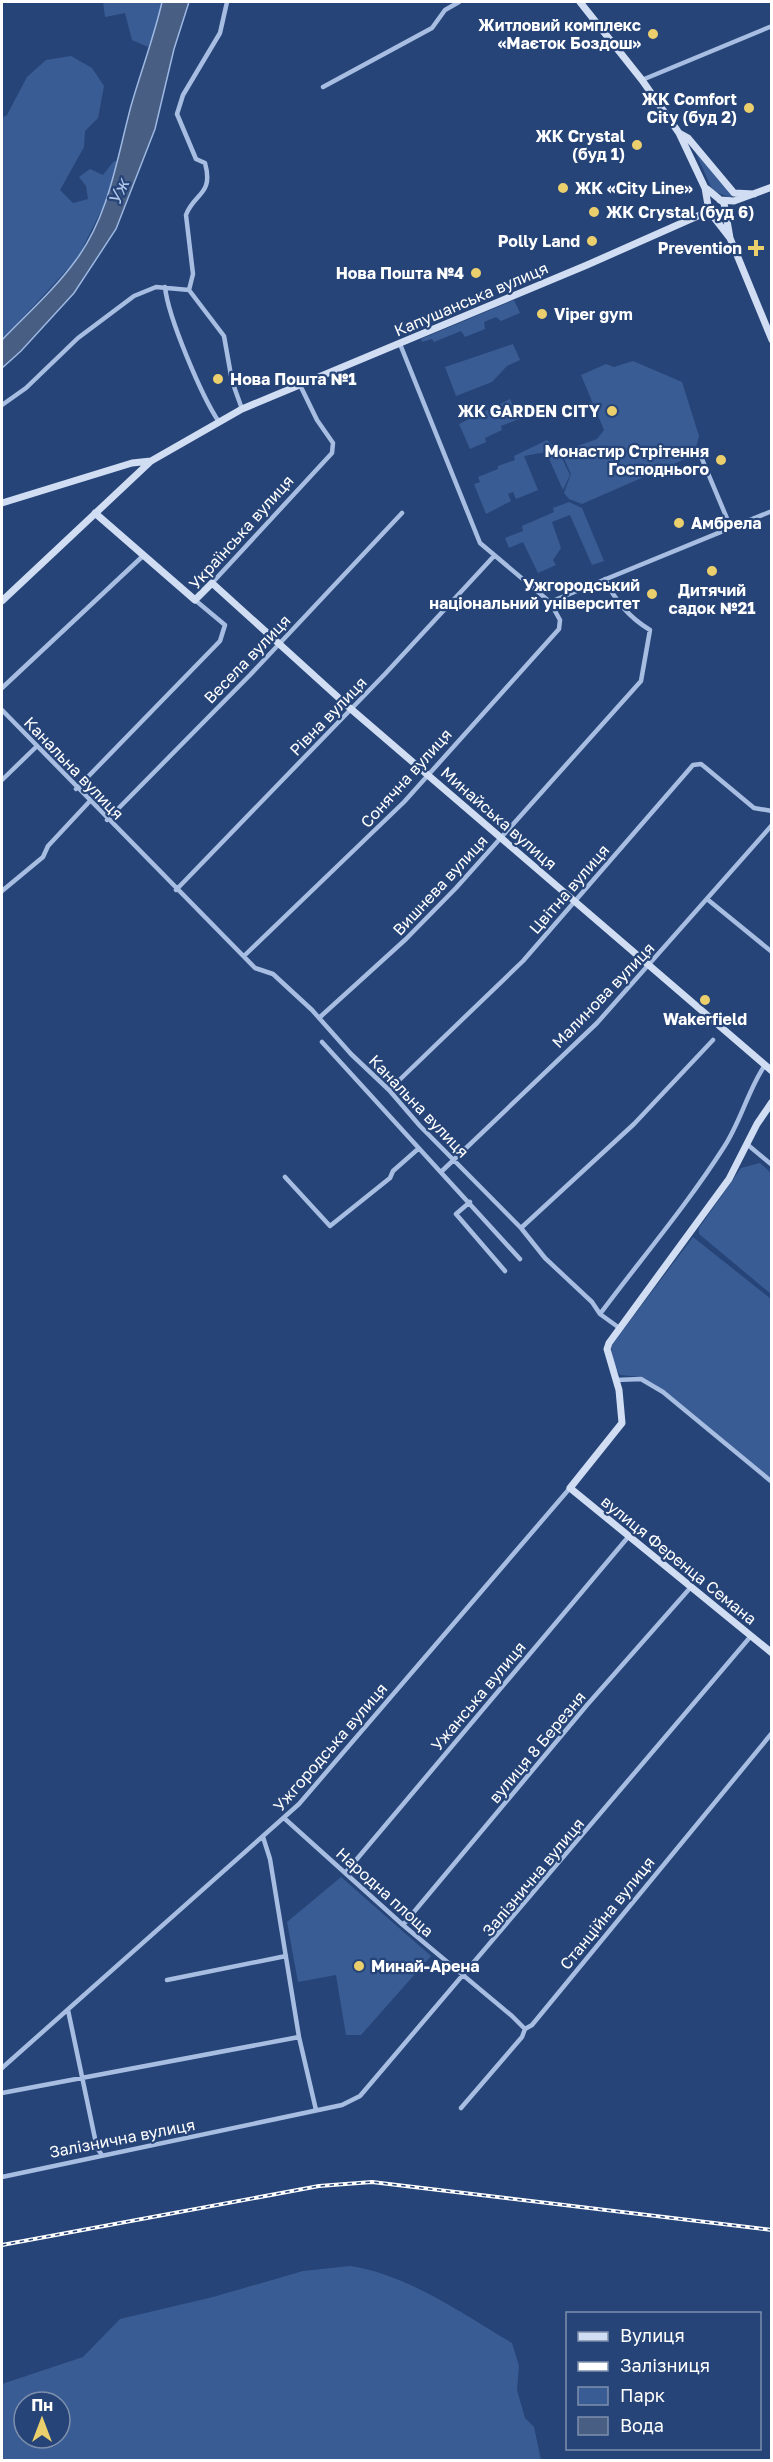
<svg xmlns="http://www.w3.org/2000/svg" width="773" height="2462" viewBox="0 0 773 2462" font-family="'Golos Text',sans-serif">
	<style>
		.green { fill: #3a5c94; fill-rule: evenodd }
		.water { fill: #485e83; stroke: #9cb8e3; stroke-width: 1.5 }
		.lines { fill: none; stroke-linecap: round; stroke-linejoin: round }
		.street { stroke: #a7bee2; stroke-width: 4.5 }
		.secondary { stroke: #d0ddf3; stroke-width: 7 }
		.rail-casing { stroke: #fff; stroke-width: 4 }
		.rail { stroke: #264477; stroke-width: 1.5; stroke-dasharray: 4.5; stroke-linecap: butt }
		.poi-dot { fill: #ebcf6d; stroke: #264477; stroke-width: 2 }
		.labels { text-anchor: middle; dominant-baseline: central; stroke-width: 4.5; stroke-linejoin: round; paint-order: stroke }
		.poi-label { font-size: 16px; font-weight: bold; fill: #fff; stroke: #264477; text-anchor: end }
		.street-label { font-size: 16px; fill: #fff; stroke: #264477 }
		.water-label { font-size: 18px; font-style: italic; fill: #b2c8ea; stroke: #264477 }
	</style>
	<rect width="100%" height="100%" fill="#264477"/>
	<path class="green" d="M103,2H162L156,30L148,47L132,40L125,13L105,17Z
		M71,56L92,68L104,86L98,118L85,131L84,147L60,190L73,203L88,199L86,186L79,177L90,169L103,175L114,161L119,162L105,203L77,259L2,340V118L7,115L27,77L46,60Z
		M694,149L732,194L731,198L713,191Z
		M514,300L520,313L501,321L496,317L484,322L485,329L465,337L461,331L434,342L432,339L422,342L421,339Z
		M513,344L520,360L507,366L492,382L456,396L445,367Z
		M633,361L682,382L699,436L694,455L582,504L569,499L564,493L571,474L561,452L597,439L604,430L581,375L606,364L614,367Z
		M510,399L519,419L501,426L502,430L485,438L486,442L470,449L459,424Z
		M547,440L558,450L570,475L563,490L546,452L524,456L538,490L516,499L513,492L508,494L511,501L486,514L474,484L480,482L478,477L498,469V466L515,460L514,456Z
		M569,502L582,508L604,561L592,565L570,515L552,522L561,548L553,560L556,565L538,573L523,542L509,548L505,538L523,531L522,526L554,512L553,508Z
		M760,1163L771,1173V1294L699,1234V1228L741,1168Z
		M693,1237L771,1299V1480L641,1377L620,1375L614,1365L611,1346Z
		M341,1877L431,1956L361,2035H346L336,1975L298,1982L287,1922Z
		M350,2266C409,2275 461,2313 512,2343L519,2366L517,2390L525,2418L534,2427L541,2460H2V2384L83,2357L120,2319L213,2297L303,2271ZM24,2402H60V2438H24Z"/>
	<path class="water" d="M162,2H189L174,49L155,129L116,229L74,293L21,351L2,368V340C27,314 55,289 76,260C109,216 117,158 131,106C141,71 154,37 162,2Z"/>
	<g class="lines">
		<path class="street" d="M227,2L220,33L183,95L177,114L196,159L205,163C214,195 194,193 186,215L193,274L189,290L224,336L232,381L242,409
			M642,80L772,26
			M323,87L432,28L445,10L459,2
			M165,287C168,317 202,397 219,422
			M2,405L26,388L78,338L134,296L156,287L189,290
			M702,459L731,528
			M212,583L332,453L333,443L317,420L300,385
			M550,602L772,511
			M2,688L144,555
			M2,710L255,968L273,974L312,1010L351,1054L389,1090L420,1126L521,1228L545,1258L592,1302L600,1314L618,1327
			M2,780L36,747
			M76,789L220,641L225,625L195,600
			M107,820L250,675L402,513
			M176,890L385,674L494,556
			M2,891L43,857L48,846L89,802
			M707,899L772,952
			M244,956L404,802L559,629L560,620L550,602L480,543L400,344
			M319,1018L406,939L456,888L641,681L650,630C630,618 615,601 605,579
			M322,1042L520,1259
			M389,1090L523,961L693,765L701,764L706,768L754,808L772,811
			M748,1145L772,1165
			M442,1171L597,1023L772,825
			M285,1177L330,1226L390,1178L393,1171L418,1149
			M470,1202L456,1214L505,1271
			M521,1228L634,1124L713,1040
			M600,1314C641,1259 687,1205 724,1147C741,1121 748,1090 765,1065
			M616,1380L641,1379L663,1392L772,1482
			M284,1818L403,1925L512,2016L525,2029
			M263,1837L270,1859L299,2037L316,2110
			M346,1872L629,1536
			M403,1925L587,1705L691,1587
			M167,1980L286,1956
			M68,2010L97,2148L102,2155
			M2,2068L299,1804L570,1488
			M2,2093L299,2037
			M461,2108L522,2037L525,2029L532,2025L772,1733
			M2,2177L342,2105L360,2096L751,1636"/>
		<path class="secondary" d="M580,2L642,80L679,133L705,188L709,211L730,238
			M679,133L688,138L734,193L754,194
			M707,189L724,203L730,238L772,340
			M720,200L734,201L772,187
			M2,503L132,463L151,461
			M95,513L195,600L212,583L351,709L772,1071
			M2,601L151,461L242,409L587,265L709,211
			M772,1102L757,1124L729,1179L609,1343L607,1349L619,1390L622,1423L570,1488L772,1653"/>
		<defs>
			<path id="rail" d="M2,2245L319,2186L372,2182L772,2230"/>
		</defs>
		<use href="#rail" class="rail-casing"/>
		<use href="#rail" class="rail"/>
	</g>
	<g class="poi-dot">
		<circle cx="653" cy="34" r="6"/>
		<circle cx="749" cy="108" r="6"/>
		<circle cx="637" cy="145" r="6"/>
		<circle cx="563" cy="188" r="6"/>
		<circle cx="594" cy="212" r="6"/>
		<circle cx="592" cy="241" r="6"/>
		<path d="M753 239h6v6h6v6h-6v6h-6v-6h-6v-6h6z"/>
		<circle cx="476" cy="273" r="6"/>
		<circle cx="542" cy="314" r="6"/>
		<circle cx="218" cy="379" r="6"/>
		<circle cx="612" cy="411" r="6"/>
		<circle cx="721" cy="460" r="6"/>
		<circle cx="679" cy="523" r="6"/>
		<circle cx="712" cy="571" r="6"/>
		<circle cx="652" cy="594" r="6"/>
		<circle cx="705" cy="1000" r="6"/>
		<circle cx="359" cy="1966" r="6"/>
	</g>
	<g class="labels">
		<g class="poi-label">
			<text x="641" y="25">Житловий комплекс<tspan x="641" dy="18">«Маєток Боздош»</tspan></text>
			<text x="737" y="99">ЖК Comfort<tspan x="737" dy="18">City (буд 2)</tspan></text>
			<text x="625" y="136">ЖК Crystal<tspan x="625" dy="18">(буд 1)</tspan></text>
			<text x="575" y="188" text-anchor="start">ЖК «City Line»</text>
			<text x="606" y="212" text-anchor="start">ЖК Crystal (буд 6)</text>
			<text x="580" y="241">Polly Land</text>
			<text x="742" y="248">Prevention</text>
			<text x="464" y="273">Нова Пошта №4</text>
			<text x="554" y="314" text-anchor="start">Viper gym</text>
			<text x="230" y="379" text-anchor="start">Нова Пошта №1</text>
			<text x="600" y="411">ЖК GARDEN CITY</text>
			<text x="709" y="451">Монастир Стрітення<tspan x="709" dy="18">Господнього</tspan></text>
			<text x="691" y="523" text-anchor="start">Амбрела</text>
			<text x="640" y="585">Ужгородський<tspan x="640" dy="18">національний університет</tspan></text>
			<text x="712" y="590" text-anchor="middle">Дитячий<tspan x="712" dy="18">садок №21</tspan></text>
			<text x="705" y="1019" text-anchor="middle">Wakerfield</text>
			<text x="371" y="1966" text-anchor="start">Минай-Арена</text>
		</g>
		<g class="street-label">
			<text transform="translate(471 299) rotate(-23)">Капушанська вулиця</text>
			<text transform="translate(241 532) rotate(-48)">Українська вулиця</text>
			<text transform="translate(247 659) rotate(-46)">Весела вулиця</text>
			<text transform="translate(328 716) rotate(-46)">Рівна вулиця</text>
			<text transform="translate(74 768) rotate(46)">Канальна вулиця</text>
			<text transform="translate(406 778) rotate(-48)">Сонячна вулиця</text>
			<text transform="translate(499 818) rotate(41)">Минайська вулиця</text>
			<text transform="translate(440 885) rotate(-47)">Вишнева вулиця</text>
			<text transform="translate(569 889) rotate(-49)">Цвітна вулиця</text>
			<text transform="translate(603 995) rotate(-46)">Малинова вулиця</text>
			<text transform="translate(419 1106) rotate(46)">Канальна вулиця</text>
			<text transform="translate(679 1560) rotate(39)">вулиця Ференца Семана</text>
			<text transform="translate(478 1696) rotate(-50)">Ужанська вулиця</text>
			<text transform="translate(330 1747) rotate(-49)">Ужгородська вулиця</text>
			<text transform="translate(537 1747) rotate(-50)">вулиця 8 Березня</text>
			<text transform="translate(533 1877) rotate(-50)">Залізнична вулиця</text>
			<text transform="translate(385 1892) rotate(42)">Народна площа</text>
			<text transform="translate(607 1913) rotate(-51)">Станційна вулиця</text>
			<text transform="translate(122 2138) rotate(-11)">Залізнична вулиця</text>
		</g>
		<g class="water-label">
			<text transform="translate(118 192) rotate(-66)">Уж</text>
		</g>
	</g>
	<rect width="773" height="2462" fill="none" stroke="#ffffff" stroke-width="6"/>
	<rect x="566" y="2312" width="195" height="138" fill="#264477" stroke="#7d8fad" stroke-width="1.5"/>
	<rect x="578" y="2332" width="30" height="9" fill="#d0ddf3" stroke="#7d8fad" stroke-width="1.5"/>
	<text x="620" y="2342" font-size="18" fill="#ffffff">Вулиця</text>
	<rect x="578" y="2362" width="30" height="9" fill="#ffffff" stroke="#7d8fad" stroke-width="1.5"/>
	<text x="620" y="2372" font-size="18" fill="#ffffff">Залізниця</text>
	<rect x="578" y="2387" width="30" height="18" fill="#3a5c94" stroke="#7d8fad" stroke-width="1.5"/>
	<text x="620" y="2402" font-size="18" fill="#ffffff">Парк</text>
	<rect x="578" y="2417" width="30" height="18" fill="#485e83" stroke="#7d8fad" stroke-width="1.5"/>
	<text x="620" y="2432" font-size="18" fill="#ffffff">Вода</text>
	<g transform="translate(42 2420)"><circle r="28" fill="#264477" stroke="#7d8fad" stroke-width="1.5"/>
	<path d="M0-4.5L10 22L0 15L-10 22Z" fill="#ebcf6d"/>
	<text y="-9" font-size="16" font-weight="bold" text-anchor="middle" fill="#ffffff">Пн</text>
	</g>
</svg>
